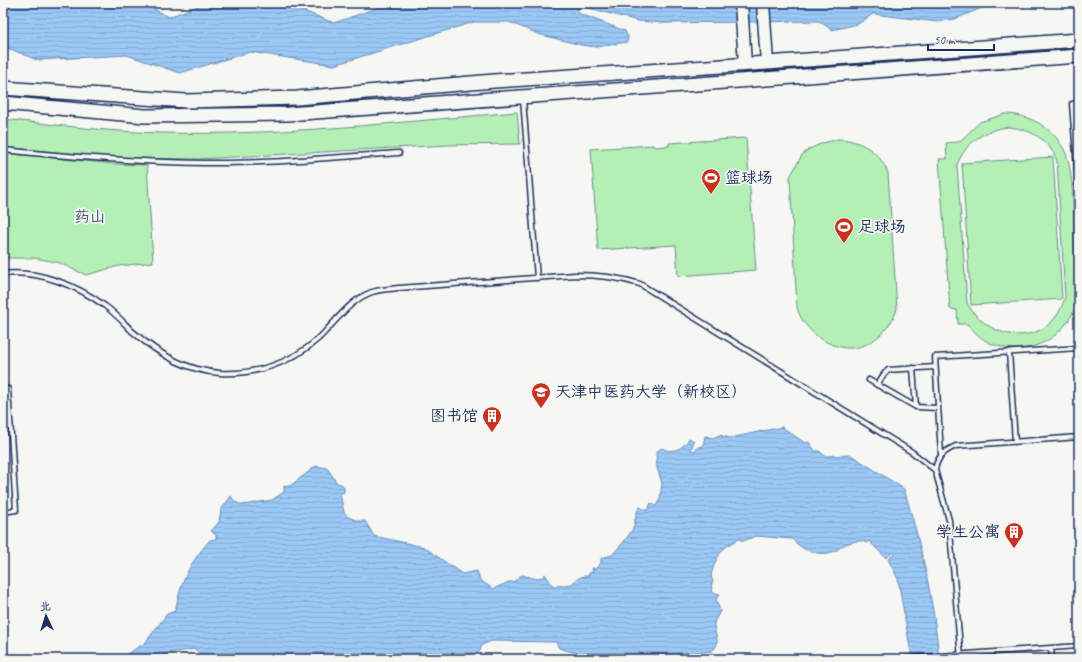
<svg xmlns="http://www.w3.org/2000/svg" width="1082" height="662" viewBox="0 0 1082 662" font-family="Caveat,'LXGW WenKai TC',sans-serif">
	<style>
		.green { fill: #b4f0b6; stroke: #68908a; fill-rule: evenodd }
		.water { fill: url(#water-rules); stroke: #678bb9 }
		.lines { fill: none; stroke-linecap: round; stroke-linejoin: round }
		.service-casing { stroke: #1b2f5e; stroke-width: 7 }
		.secondary-casing { stroke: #1b2f5e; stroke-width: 15 }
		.primary-casing { stroke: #1b2f5e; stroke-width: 16 }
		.service { stroke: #f6f6f2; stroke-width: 4 }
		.secondary { stroke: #f6f6f2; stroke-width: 12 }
		.primary { stroke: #f6f6f2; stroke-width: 13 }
		.labels { text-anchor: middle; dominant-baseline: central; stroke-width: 3.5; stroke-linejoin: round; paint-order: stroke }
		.poi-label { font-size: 16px; fill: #1b2f5e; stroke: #f6f6f2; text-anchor: start }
		.park-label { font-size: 16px; fill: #3a5670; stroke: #f6f6f2 }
	</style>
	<defs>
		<pattern id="water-rules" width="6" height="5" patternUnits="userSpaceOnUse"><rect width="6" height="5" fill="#9ac8f5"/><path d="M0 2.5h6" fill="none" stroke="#84acd4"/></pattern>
	</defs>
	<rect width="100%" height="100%" fill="#f6f6f2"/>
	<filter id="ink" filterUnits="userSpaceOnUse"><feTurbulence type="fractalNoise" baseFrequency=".025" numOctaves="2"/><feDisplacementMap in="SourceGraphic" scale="8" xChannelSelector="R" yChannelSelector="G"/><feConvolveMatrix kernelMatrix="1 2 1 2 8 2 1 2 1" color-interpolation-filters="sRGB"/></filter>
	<g filter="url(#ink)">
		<path class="green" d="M517,112L520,144L448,145L198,159L120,158L3,147V119C56,125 110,132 163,133C281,136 400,122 517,112Z
			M1005,114C1034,114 1063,134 1069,164C1074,187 1073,218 1074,242C1075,260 1081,289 1076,305C1064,341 1024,359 990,343C981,339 974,331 967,324H958L957,310L950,309L939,159H947L946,143L959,142L980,122ZM1008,127C1030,129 1049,139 1057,161L1065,297C1052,348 991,345 967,303L957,165C966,142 984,130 1008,127Z
			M746,138L756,270L678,276L676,245L598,250L591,149L653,145L654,147L669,146V143Z
			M839,139C861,140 880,152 888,173L897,309C891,328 873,346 853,348C830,350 802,330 797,307L790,177L802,155L809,149L823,143Z
			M3,153L114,164L147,165L153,262L119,266L86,275L57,262L34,258H3Z
			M1053,157L1062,299L971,305L962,163Z"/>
		<path class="water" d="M3,3H39L46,6L62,3H142L169,17L206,3H283L334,23L391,3H994L955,19L938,22L873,14L858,24L832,30L819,21L664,23L638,21L581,6L578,9V13L625,31L628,37L627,42L596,47L581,45L538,34L509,22H474L334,65L250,52L180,73L127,55L37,60L3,46Z
			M782,427L805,443L809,442L815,451H819L825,456L851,455L904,489C921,545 934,600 939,659H912L898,579L888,559L894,554L893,552L886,558L869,541L866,543L863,541C856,541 849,542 842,546C840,547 838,550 835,551C820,557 802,551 792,539L756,536L743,541L739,539C721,547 715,558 711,576L713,581L711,586L713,593L720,594L716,599L720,611C719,614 715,619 714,623C713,634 723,642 712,651C668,655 599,662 559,648L556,642L491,641L482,645L480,651C476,653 471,658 466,659C447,662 421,648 404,659H206L195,649L170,653L154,659H119L145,643L167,614L175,611C182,579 189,564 210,540L216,539V535L211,531L219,522L221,510L231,496L235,502L243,505L272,500L284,492V486H290L316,466L327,468L337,483L341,484L344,487V492L340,494L344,512L348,517L358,521H365L374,536L424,547L462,574L477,571L480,580L493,589L509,582H513L522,575L537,579L540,577L542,578L545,574L553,586L572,584C576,579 582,575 589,576V573L593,572L592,568H594V570L601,563V558L612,555C620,546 627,539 632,530C636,523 634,514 640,507L645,510H648L651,503L656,506L660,499L662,483L657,468L656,452L662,448C671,454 684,449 689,438L694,441L691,450L694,451L699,447L703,446L705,436L713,438L719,435L730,438Z"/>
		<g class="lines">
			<defs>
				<path id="service" d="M523,99L537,278
					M1079,103L1072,104L1079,193
					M3,150C70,157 136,162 203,163C268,164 334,157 399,153
					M3,274C38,270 77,285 105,306C115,313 123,322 132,331C157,353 186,371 220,373C256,375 291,363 318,339C335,323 349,300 372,292C381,289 391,289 399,288L575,275C598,275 618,277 640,284L912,452L935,470
					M1009,352L1015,442
					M913,368L916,407
					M869,380L916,407L938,408
					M877,385L884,374L888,370L935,367
					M3,389H8L16,510L3,512
					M941,454L935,357L1079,348
					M1051,648L1052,659
					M897,659L1079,646
					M961,659L949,520L935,470C937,457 944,451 956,446L1079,437"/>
				<path id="secondary" d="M741,3L745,64
					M763,3L767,63"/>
				<path id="primary" d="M3,88L186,101L297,98L494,81L767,63L1079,40
					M3,103L145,116L288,114L1079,56"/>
			</defs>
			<use href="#service" class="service-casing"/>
			<use href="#secondary" class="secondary-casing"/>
			<use href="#primary" class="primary-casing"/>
			<use href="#service" class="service"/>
			<use href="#secondary" class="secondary"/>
			<use href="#primary" class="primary"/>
		</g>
	</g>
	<defs>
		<symbol id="stadium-pin" viewBox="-11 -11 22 30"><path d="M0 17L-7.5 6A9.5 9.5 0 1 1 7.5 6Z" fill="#c8321e" stroke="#f6f6f2"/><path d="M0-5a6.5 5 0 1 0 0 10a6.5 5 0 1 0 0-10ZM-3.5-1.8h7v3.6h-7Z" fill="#fff"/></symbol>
		<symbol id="university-pin" viewBox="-11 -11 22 30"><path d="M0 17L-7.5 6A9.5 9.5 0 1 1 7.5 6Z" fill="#c8321e" stroke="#f6f6f2"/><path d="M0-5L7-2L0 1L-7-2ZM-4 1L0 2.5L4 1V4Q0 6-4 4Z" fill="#fff"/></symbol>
		<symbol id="building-pin" viewBox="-11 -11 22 30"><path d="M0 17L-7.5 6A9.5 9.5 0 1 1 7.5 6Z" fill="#c8321e" stroke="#f6f6f2"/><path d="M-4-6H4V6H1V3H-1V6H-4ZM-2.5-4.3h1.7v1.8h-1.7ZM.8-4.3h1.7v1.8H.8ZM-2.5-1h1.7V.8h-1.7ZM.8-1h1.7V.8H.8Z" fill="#fff"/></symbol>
	</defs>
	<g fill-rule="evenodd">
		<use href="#stadium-pin" x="700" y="167" width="22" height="30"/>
		<use href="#stadium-pin" x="833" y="216" width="22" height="30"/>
		<use href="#university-pin" x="530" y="381" width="22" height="30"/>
		<use href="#building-pin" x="481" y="405" width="22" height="30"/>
		<use href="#building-pin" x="1003" y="521" width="22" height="30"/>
	</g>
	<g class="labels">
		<g class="poi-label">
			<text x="725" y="178">篮球场</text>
			<text x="858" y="227">足球场</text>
			<text x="555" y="392">天津中医药大学（新校区）</text>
			<text x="478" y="416" text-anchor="end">图书馆</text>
			<text x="1000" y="532" text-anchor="end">学生公寓</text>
		</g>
		<g class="park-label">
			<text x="90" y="217">药山</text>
		</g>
	</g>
	<rect width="1082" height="662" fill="none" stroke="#f6f6f2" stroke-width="16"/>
	<rect x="8" y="8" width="1066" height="646" fill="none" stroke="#1b2f5e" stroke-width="1.5" filter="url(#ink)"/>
	<g transform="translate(46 616) rotate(356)" stroke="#f6f6f2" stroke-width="3" paint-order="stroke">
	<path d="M0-3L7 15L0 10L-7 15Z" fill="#1b2f5e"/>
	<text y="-6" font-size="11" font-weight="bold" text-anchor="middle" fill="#1b2f5e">北</text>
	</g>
	<path d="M928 44v6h66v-6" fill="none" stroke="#1b2f5e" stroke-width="2"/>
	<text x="934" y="44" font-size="12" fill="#1b2f5e" stroke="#f6f6f2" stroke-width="3" paint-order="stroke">50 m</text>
</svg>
